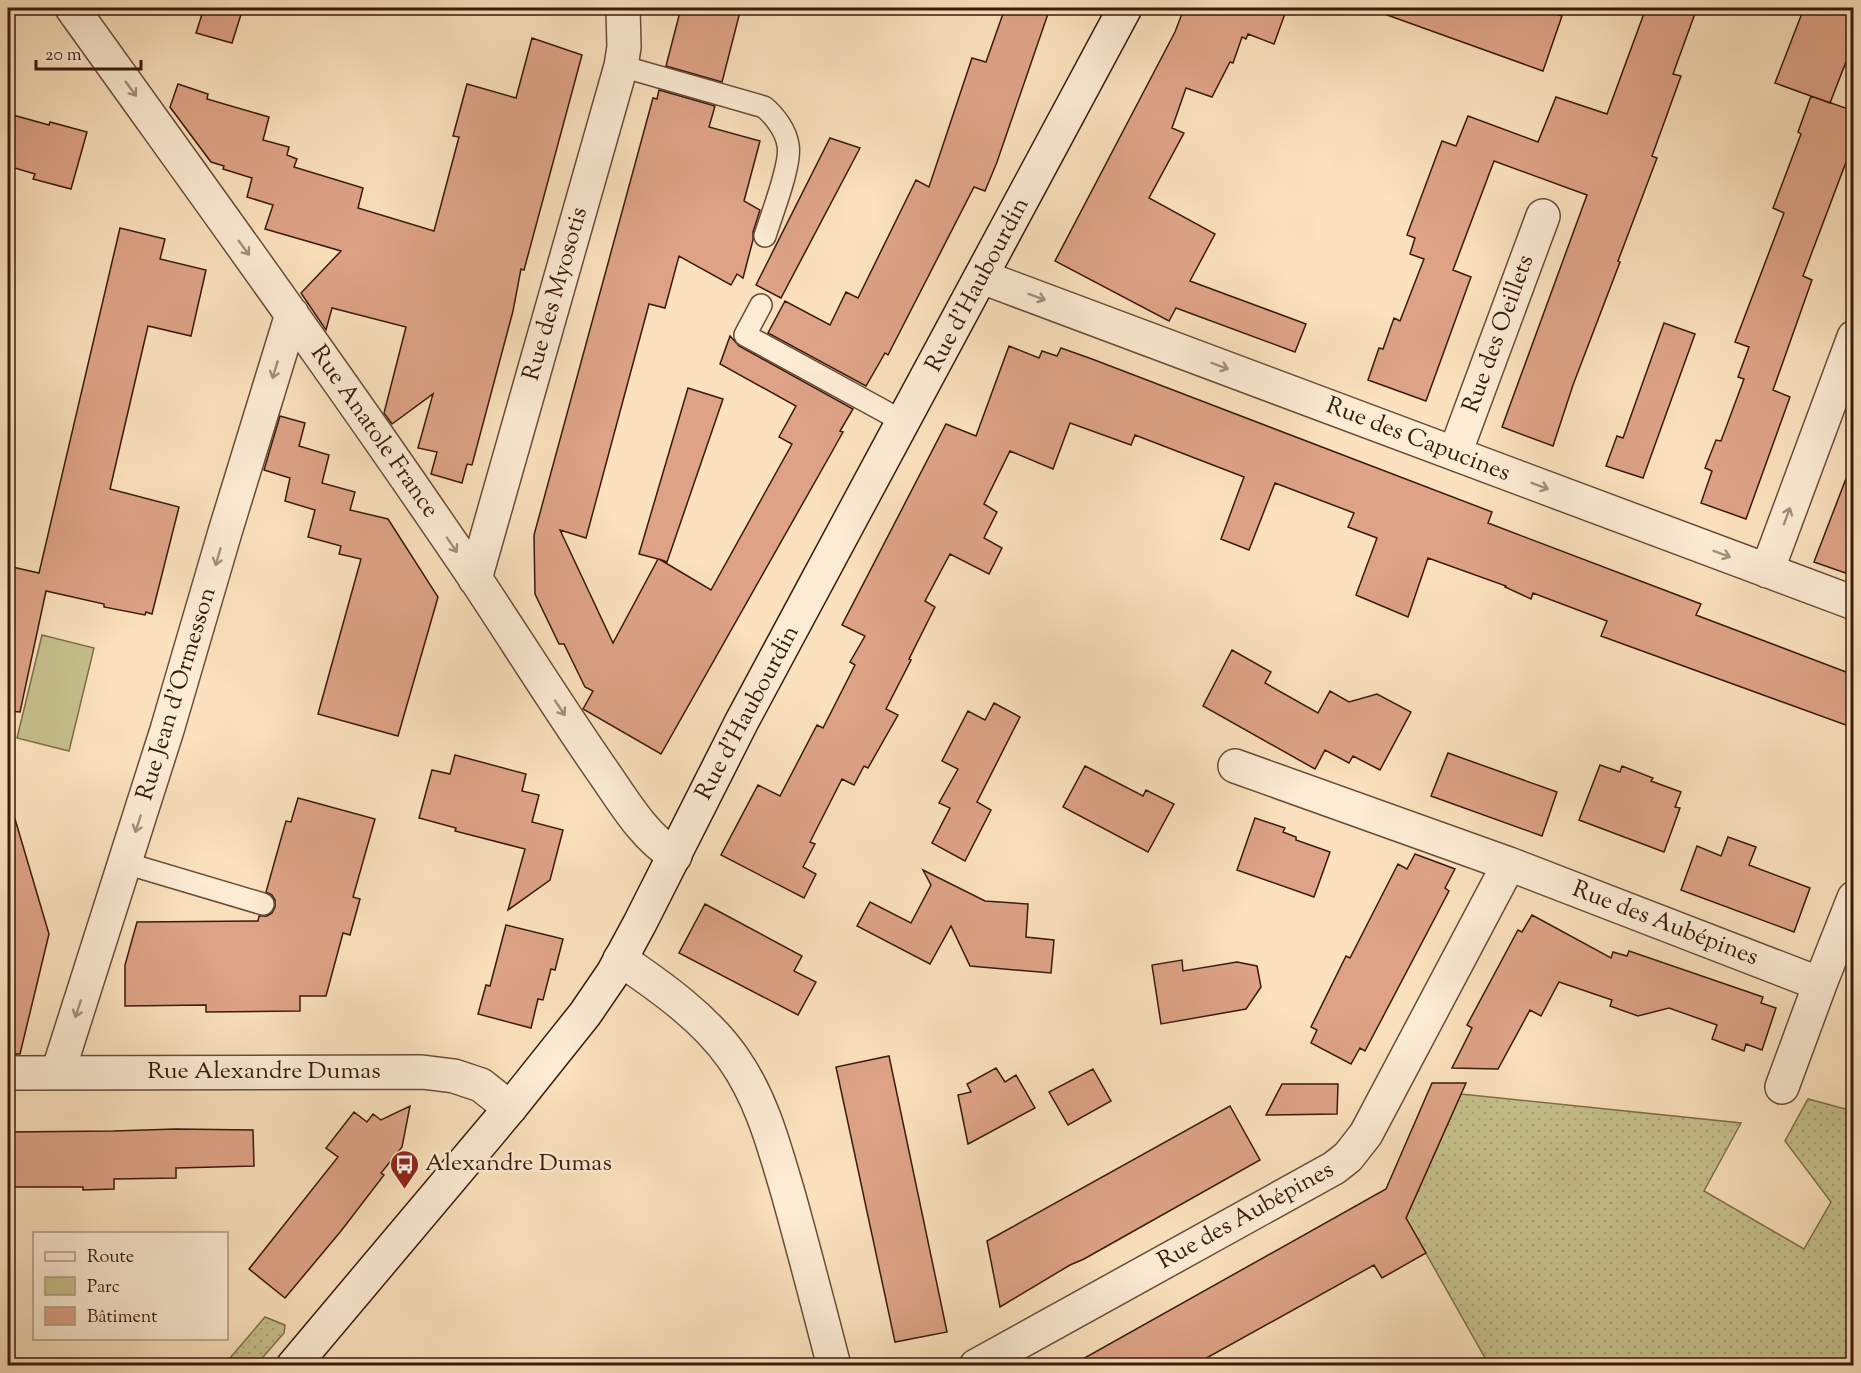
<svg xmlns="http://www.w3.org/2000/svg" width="1861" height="1373" viewBox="0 0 1861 1373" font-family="'Sorts Mill Goudy',serif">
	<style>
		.green { fill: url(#green-dots); stroke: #806e4c; stroke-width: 1.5 }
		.pitch { fill: #c6c18c; stroke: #806e4c; stroke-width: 1.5 }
		.building { fill: #dea387; stroke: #391a0c; stroke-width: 1.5 }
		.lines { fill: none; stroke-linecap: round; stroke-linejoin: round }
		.lane-casing { stroke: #6a4c38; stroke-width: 24 }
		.street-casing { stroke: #6a4c38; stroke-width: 36 }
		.secondary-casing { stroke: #391a0c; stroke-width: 36 }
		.lane { stroke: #fcecd4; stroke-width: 21 }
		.street { stroke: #fcecd4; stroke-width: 33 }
		.secondary { stroke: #fcecd4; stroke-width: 33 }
		.oneway { stroke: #a48e7a }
		.labels { text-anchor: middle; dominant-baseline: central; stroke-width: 5; stroke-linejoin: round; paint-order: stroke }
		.street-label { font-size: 24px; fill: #391a0c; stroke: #fcecd4 }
		.poi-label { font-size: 24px; fill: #391a0c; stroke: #fcecd4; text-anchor: start }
	</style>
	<defs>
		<pattern id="green-dots" width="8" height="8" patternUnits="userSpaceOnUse" patternTransform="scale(1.5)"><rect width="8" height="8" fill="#c6c18c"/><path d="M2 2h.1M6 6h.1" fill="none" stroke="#aba578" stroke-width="1.8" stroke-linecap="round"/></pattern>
	</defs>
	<rect width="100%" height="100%" fill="#fbe1bd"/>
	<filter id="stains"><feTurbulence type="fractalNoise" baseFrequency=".00333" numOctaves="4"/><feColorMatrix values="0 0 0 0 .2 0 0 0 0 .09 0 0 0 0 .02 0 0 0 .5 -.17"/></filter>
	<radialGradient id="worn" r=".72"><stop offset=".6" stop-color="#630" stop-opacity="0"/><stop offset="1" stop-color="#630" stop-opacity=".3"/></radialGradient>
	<path class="green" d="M1461,1094L1741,1123L1704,1191L1804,1249L1831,1202L1785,1141L1808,1099L1853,1111V1365H1489L1406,1218Z
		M265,1317L285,1325L284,1333L256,1365H224Z"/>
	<path class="pitch" d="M42,635L94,648L69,751L17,738Z"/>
	<path class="building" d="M204,8H243L232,43L196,33Z
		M681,8H741L722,82L666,66Z
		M1005,8H1050L997,162L985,191L974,187L888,355L885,353L866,386L768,333L785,301L830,325L846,292L858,298L916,180L929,187L972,58L986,62Z
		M1176,8H1287L1274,44L1248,34L1246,39L1242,37L1233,63L1230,62L1212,97L1186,88L1172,128L1184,133L1149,198L1215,234L1190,281L1306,324L1295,352L1176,308L1169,321L1055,261L1175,32L1183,11Z
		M1377,8H1538L1562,16L1543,71L1376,11Z
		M1646,8H1697L1673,74L1681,76L1652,156L1657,158L1618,261L1620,262L1573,385L1553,446L1502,427L1587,195L1494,161L1453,270L1471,277L1426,401L1368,380L1379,348L1383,349L1394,318L1400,321L1424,259L1410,254L1415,238L1407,235L1442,141L1456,146L1468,116L1538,142L1556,97L1607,114Z
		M1804,8H1854V41L1830,103L1775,83Z
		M532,38L582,55L524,270L521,269L513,311L472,465L467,464L462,483L431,474L437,452L418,448L433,394L392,424L384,413L406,327L332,308L326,330L301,293L341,251L265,229L273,205L247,197L252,178L223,169L224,166L211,162L170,107L178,84L208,94L207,99L269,117L263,140L289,147L287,155L297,159L294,167L363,188L358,208L434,231L459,137L453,136L467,84L516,98Z
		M659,90L715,106L709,127L760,141L744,201L760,210L753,232V240L743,278L737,274L731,285L679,256L665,308L649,304L586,538L560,530L613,643L658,559L639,554L688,388L723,399L667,562L659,559L711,590L792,444L779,437L796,406L720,364L730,336L739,346L853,409L840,431L843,432L833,450L661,754L583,709L593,691L585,687L564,644H559L535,594L534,535L653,98L657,99Z
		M1811,96L1854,111V141L1803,276L1812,280L1773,390L1790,397L1746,519L1701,503L1712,471L1705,468L1716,440L1721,441L1744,379L1738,377L1749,347L1735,342L1784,213L1773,208L1801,134L1798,132Z
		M13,115L49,125L50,122L87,132L71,189L33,179L35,174L8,166V137Z
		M830,138L860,148L781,298L756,285Z
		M120,228L165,239L160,259L206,270L191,336L148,326L110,489L179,507L152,614L146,612L145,615L104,607V604L46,591L20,712L8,711V566L39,573Z
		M1664,323L1695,334L1643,478L1606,466L1617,436L1623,438Z
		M1009,346L1039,358L1042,351L1057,356L1061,348L1092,359L1492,512L1488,523L1701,604L1696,615L1854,675V728L1601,636L1607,621L1533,593L1531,599L1505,587L1506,586L1428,558L1408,617L1356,595L1377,538L1348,527L1354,513L1275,483L1249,550L1221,539L1244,477L1135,435L1131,445L1070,423L1053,469L1010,451L984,504L997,512L984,538L1002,548L989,574L950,554L925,601L935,607L909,659L911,660L886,709L898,715L868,768L864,766L854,785L842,779L810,842L815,844L803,867L816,874L804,898L721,855L758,785L780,796L817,725L823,728L855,665L850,662L865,636L842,625L946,424L976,436Z
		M280,416L305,423L299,446L329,455L322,483L355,492L350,510L388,519L438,597L398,736L318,714L361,559L339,554L341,546L308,537L315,510L285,501L290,478L264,470Z
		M1852,463H1854V576L1814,562Z
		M1232,650L1271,672L1265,683L1318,713L1330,691L1349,702L1377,694L1411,712L1380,770L1353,756L1349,763L1325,750L1315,769L1203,706Z
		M994,703L1020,717L977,802L991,810L965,861L932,843L950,808L939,803L958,769L942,761L968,711L985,720Z
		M1448,753L1557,792L1542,836L1431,796Z
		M455,755L526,774L522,791L539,795L532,822L563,830L550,880L508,910L525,849L455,831L456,828L419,818L432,770L450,774Z
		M1600,765L1620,772L1622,766L1653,778L1651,781L1681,792L1675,807L1680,808L1664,852L1579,820Z
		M1085,766L1143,796L1146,790L1174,804L1148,852L1063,807Z
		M298,798L375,819L353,897L360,899L350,935L343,933L326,996H300V1011L206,1012V1005L125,1006V965L137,922L258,921L259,916H267L272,913L275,907V900L272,895L266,892L286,821L291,822Z
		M1255,818L1285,828L1283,832L1296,837V840L1330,852L1314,897L1237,870Z
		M15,819L49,934L20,1054H8V820Z
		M1728,837L1756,847L1749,865L1810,888L1794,932L1681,890L1697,846L1721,856Z
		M1415,854L1455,869L1445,888L1449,891L1365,1051L1360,1048L1351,1064L1311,1043L1317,1030L1311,1027L1346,956L1350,958L1398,864L1407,869Z
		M923,870L985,901L1028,904L1026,937L1054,940L1051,973L970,966L951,926L930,964L857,926L870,902L911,923L931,885Z
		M705,904L802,956L794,971L816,982L798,1015L679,953Z
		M1532,915L1611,958L1613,952L1627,956L1629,951L1763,997L1761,1003L1776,1008L1762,1050L1746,1044L1744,1051L1712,1039L1717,1025L1669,1008L1638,1016L1610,1006L1612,1000L1559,982L1541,1016L1530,1010L1498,1069L1452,1068L1472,1028L1467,1025L1518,930L1522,932Z
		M506,925L563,939L555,970L551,969L543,1000L538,999L531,1028L478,1014L486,985L490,986Z
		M1182,960L1183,971L1237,962L1257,966L1261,987L1246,1009L1161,1024L1152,965Z
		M889,1056L947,1332L895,1342L836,1067Z
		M996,1068L1005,1082L1016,1075L1035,1108L968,1144L958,1095L971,1092L967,1084Z
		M1093,1069L1111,1101L1068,1125L1049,1092Z
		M1432,1083H1466L1406,1218L1426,1253L1382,1278L1374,1265L1194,1365H1072L1386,1189Z
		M1282,1084H1338L1337,1114L1266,1115Z
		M410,1106L402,1147L381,1173L384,1175L341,1231L285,1298L249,1269L338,1157L326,1148L354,1112L367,1122L373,1114L381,1120Z
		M1230,1106L1260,1160L1084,1259L1070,1265L1000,1307L987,1241Z
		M176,1129L253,1130L254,1166L176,1168V1178L114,1179V1189L83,1190V1187H8V1132L113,1131Z"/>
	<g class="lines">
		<defs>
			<path id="lane" d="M621,66L764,107C775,116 786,131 788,145C792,164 771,216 765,236
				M761,305L745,335L904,422
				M125,863L263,904"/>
			<path id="street" d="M72,8C208,198 346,387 477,581C518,643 558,707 601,769C623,800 642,835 675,856
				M982,277L1854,603
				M1455,453L1543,216
				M1767,571L1854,337
				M475,579L621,66L624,47L623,8
				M1235,766L1509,864
				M620,959C661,987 705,1018 733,1058C762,1099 774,1146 788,1193C804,1250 819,1308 834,1366
				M58,1072L167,730L225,532L292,314
				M8,1073L422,1072L454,1076L481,1085L510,1108
				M1782,1087L1820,984
				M976,1366L1334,1168L1348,1157L1366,1134L1509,864L1820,984L1854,898"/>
			<path id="secondary" d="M293,1366L510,1108L585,1014L613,973L640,923L742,721L1125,8"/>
		</defs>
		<use href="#lane" class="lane-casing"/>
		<use href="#street" class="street-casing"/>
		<use href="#secondary" class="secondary-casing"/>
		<use href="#lane" class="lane"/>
		<use href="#street" class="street"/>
		<use href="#secondary" class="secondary"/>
	</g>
	<defs><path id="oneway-shaft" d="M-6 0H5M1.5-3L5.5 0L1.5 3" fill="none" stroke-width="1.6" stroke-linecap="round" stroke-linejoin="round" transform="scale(1.5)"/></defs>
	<g class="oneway">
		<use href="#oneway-shaft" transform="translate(131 89) rotate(54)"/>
		<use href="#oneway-shaft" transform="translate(244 248) rotate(54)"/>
		<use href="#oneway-shaft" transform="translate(1037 297) rotate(20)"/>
		<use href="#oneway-shaft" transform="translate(1220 366) rotate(20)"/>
		<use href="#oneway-shaft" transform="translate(275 370) rotate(107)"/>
		<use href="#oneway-shaft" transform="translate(1540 486) rotate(21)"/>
		<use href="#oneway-shaft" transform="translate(1787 516) rotate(-70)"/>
		<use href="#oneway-shaft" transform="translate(452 545) rotate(55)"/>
		<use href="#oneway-shaft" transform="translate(1722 554) rotate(21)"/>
		<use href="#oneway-shaft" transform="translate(218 557) rotate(106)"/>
		<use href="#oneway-shaft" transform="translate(560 708) rotate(56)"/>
		<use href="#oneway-shaft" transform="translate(138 824) rotate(108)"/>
		<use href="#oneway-shaft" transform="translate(78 1009) rotate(108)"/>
	</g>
	<defs>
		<symbol id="bus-pin" viewBox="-11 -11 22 30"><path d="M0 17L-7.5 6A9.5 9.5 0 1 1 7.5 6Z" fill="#8f2418" stroke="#fcecd4"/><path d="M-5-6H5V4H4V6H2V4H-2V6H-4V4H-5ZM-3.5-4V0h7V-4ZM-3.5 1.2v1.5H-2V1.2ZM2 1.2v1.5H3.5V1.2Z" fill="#fff"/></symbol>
	</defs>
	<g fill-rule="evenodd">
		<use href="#bus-pin" x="388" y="1148" width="33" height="45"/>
	</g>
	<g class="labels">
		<g class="street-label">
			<text transform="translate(978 285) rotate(-62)">Rue d'Haubourdin</text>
			<text transform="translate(556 294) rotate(-74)">Rue des Myosotis</text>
			<text transform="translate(1499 334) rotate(-70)">Rue des Oeillets</text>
			<text transform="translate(374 432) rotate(55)">Rue Anatole France</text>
			<text transform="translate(1418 440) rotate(21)">Rue des Capucines</text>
			<text transform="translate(177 694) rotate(-73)">Rue Jean d'Ormesson</text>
			<text transform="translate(748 713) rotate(-62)">Rue d'Haubourdin</text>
			<text transform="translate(1665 924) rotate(21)">Rue des Aubépines</text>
			<text x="264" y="1072">Rue Alexandre Dumas</text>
			<text transform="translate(1246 1216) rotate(-29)">Rue des Aubépines</text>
		</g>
		<g class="poi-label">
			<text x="425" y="1164">Alexandre Dumas</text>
		</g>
	</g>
	<rect width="1861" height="1373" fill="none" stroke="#fbe1bd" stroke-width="30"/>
	<rect x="9" y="9" width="1843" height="1355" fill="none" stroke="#391a0c" stroke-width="3"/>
	<rect x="15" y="15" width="1831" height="1343" fill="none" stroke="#391a0c" stroke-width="1.5"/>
	<rect x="33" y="1232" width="195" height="108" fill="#fcecd4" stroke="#ae9884" stroke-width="1.5"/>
	<rect x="45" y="1252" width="30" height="9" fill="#fcecd4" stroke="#ae9884" stroke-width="1.5"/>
	<text x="87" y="1262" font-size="18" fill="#391a0c">Route</text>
	<rect x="45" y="1277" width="30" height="18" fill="#c6c18c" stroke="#ae9884" stroke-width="1.5"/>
	<text x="87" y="1292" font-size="18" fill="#391a0c">Parc</text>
	<rect x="45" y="1307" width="30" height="18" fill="#dea387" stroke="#ae9884" stroke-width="1.5"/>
	<text x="87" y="1322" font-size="18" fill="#391a0c">Bâtiment</text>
	<path d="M36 60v9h105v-9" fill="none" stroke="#391a0c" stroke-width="3"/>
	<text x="45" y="60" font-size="18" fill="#391a0c" stroke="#fcecd4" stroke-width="4.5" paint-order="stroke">20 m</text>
	<rect width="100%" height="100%" filter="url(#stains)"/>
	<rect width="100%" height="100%" fill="url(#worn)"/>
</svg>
